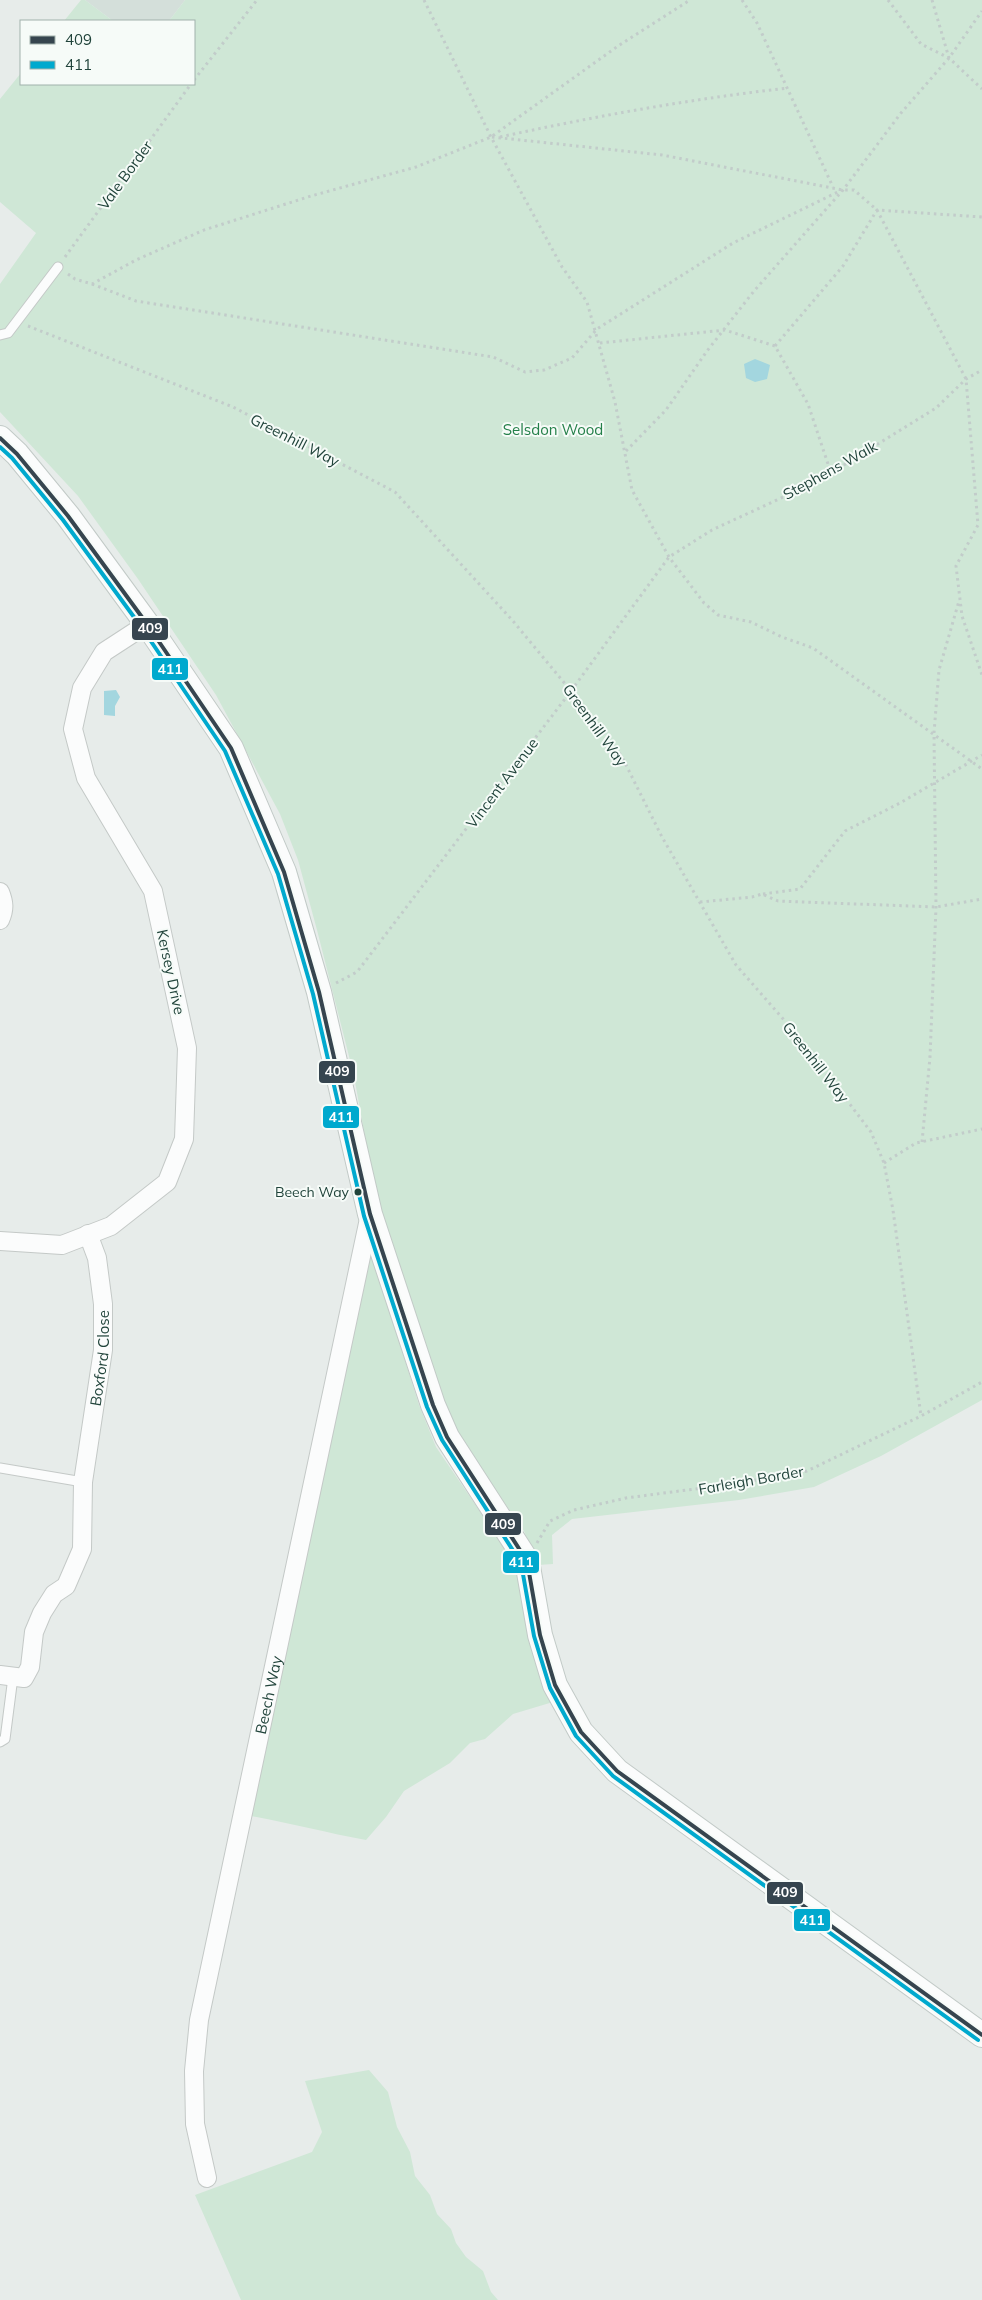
<svg xmlns="http://www.w3.org/2000/svg" width="982" height="2300" viewBox="0 0 982 2300" font-family="Mulish,sans-serif">
	<style>
		.built { fill: #d4dfda }
		.green { fill: #cfe7d6 }
		.water { fill: #a3d6df }
		.lines { fill: none; stroke-linecap: round; stroke-linejoin: round }
		.lane-casing { stroke: #c4c9c7; stroke-width: 11 }
		.street-casing { stroke: #c4c9c7; stroke-width: 20 }
		.secondary-casing { stroke: #c2cac7; stroke-width: 26 }
		.path { stroke: #c2ccca; stroke-width: 3; stroke-dasharray: 2.5 4; stroke-linecap: butt }
		.lane { stroke: #fbfcfc; stroke-width: 9 }
		.street { stroke: #fbfcfc; stroke-width: 18 }
		.secondary { stroke: #fbfcfc; stroke-width: 24 }
		.bus-1-casing { stroke: #f6fbf8; stroke-width: 8 }
		.bus-2-casing { stroke: #f6fbf8; stroke-width: 8 }
		.bus-1 { stroke: #36454f; stroke-width: 4 }
		.bus-2 { stroke: #00a9ce; stroke-width: 4 }
		.bus-dot { fill: #21443b; stroke: #f6fbf8; stroke-width: 2 }
		.labels { text-anchor: middle; dominant-baseline: central; stroke-width: 4; stroke-linejoin: round; paint-order: stroke }
		.bus-label { font-size: 14px; fill: #21443b; stroke: #f6fbf8; text-anchor: end }
		.street-label { font-size: 15px; fill: #21443b; stroke: #f6fbf8 }
		.park-label { font-size: 15px; fill: #25804a; stroke: #f6fbf8 }
		.line-badge { stroke: #f6fbf8; stroke-width: 2 }
		.badge-label { font-size: 14px; text-anchor: middle; font-weight: bold; fill: #fff }
	</style>
	<rect width="100%" height="100%" fill="#e7ecea"/>
	<path class="built" d="M85,0H185L169,21H113Z"/>
	<path class="green" d="M81,0H85L113,21H64Z
		M185,0H982V1400L881,1456L814,1487L739,1500L572,1519L552,1535L553,1564L538,1565L524,1531L460,1438L442,1402L378,1209L354,1076L317,930L298,860L280,814L216,695L138,579L78,496L0,412V284L36,233L0,202V99L21,73V84H194V21H169Z
		M370,1249L419,1405L436,1447L513,1560L524,1591L553,1702L513,1714L485,1739L470,1743L450,1763L404,1791L386,1817L366,1840C327,1833 290,1823 251,1816Z
		M369,2070L388,2092L397,2127L410,2152L415,2176L430,2195L437,2214L451,2229L456,2243L466,2257L483,2271L491,2292L498,2300H241L195,2195L312,2152L322,2132L305,2081Z"/>
	<path class="water" d="M755,359L770,365L767,379L755,382L746,378L744,364Z
		M116,690L120,697L115,706V716L104,715V691Z"/>
	<g class="lines">
		<defs>
			<path id="lane" d="M0,335L8,333L58,267
				M0,1468L83,1482
				M0,1742L5,1739L13,1677"/>
			<g id="street">
				<path d="M0,892C4,902 5,909 0,920"/>
				<path d="M0,1241L62,1245L111,1226L167,1182L184,1139L187,1048L153,891L86,778L73,729L82,688L104,652L147,624"/>
				<path id="s1" d="M0,1675L24,1678L30,1667L34,1632L42,1613L54,1594L66,1586L82,1549L83,1482L103,1350V1304L97,1258L88,1234"/>
				<path id="s2" d="M207,2178L195,2124L194,2071L199,2020L370,1214"/>
			</g>
			<path id="secondary" d="M0,438L17,454L68,516L147,624L231,748L284,872L319,992L370,1214L433,1405L447,1437L527,1561L540,1635L555,1685L581,1732L617,1771L982,2035"/>
		</defs>
		<use href="#lane" class="lane-casing"/>
		<use href="#street" class="street-casing"/>
		<use href="#secondary" class="secondary-casing"/>
		<path class="path" d="M424,0L491,137L562,267L587,302L615,402L632,490L669,557L704,603L718,615L751,622L782,637L813,648L982,769
			M742,0L757,23L833,187
			M888,0L921,44L949,58L982,89
			M932,0L949,58
			M194,80L257,0
			M492,137L662,155L843,190H854L877,210L966,379L978,525L956,566L962,616L982,675
			M500,137C596,116 691,99 788,88
			M65,257L191,84
			M68,274L75,279L92,284L136,260L204,230L311,196L416,167L491,137L618,46L690,0
			M92,284L136,301L493,357L525,372L544,370L572,358L597,329L733,243L842,190
			M28,326L233,407L395,492L513,621L571,691L622,757L662,837L736,965L798,1036L871,1132L884,1163L893,1210L921,1416
			M600,343L725,330L775,346L808,404L831,473
			M775,346L843,266L877,210L982,217
			M626,451L666,410L707,351L754,291L843,190L901,113L949,58L982,11
			M763,894L800,889L845,831L900,803L982,755
			M700,902L752,897L762,894L778,901L936,907L982,899
			M336,983L357,972L571,691L669,557L712,530L792,493L814,479L831,473L936,408L966,379L982,370
			M922,1142L930,1057L936,907L934,733L939,670L959,601
			M884,1163L916,1143L982,1129
			M537,1543L550,1521L574,1510L626,1498L733,1484L807,1471L921,1416L982,1382"/>
		<use href="#lane" class="lane"/>
		<use href="#street" class="street"/>
		<use href="#secondary" class="secondary"/>
		<defs>
			<path id="bus-1" d="M0,438L17,454L68,516L147,624L231,748L284,872L319,992L370,1214L433,1405L447,1437L527,1561L540,1635L555,1685L581,1732L617,1771L982,2035"/>
			<path id="bus-2" d="M0,447L12,458L63,520L142,628L225,751L278,874L313,994L364,1216L427,1407L442,1440L521,1563L534,1636L550,1688L576,1736L613,1776L978,2040"/>
		</defs>
		<use href="#bus-1" class="bus-1-casing"/>
		<use href="#bus-2" class="bus-2-casing"/>
		<use href="#bus-1" class="bus-1"/>
		<use href="#bus-2" class="bus-2"/>
	</g>
	<circle class="bus-dot" cx="358" cy="1192" r="4.5"/>
	<g class="labels">
		<g class="bus-label">
			<text x="349" y="1192">Beech Way</text>
		</g>
		<g class="street-label">
			<text transform="translate(125 175) rotate(-54)">Vale Border</text>
			<text transform="translate(295 440) rotate(27)">Greenhill Way</text>
			<text transform="translate(830 470) rotate(-29)">Stephens Walk</text>
			<text transform="translate(595 725) rotate(54)">Greenhill Way</text>
			<text transform="translate(502 783) rotate(-53)">Vincent Avenue</text>
			<text transform="translate(171 972) rotate(78)">Kersey Drive</text>
			<text transform="translate(816 1062) rotate(52)">Greenhill Way</text>
			<text stroke="none"><textPath href="#s1" startOffset="362">Boxford Close</textPath></text>
			<text transform="translate(751 1480) rotate(-10)">Farleigh Border</text>
			<text stroke="none"><textPath href="#s2" startOffset="492">Beech Way</textPath></text>
		</g>
		<g class="park-label">
			<text x="553" y="429">Selsdon Wood</text>
		</g>
	</g>
	<g class="line-badge">
		<rect x="131" y="617" width="38" height="24" rx="5" fill="#36454f"/>
		<rect x="151" y="657" width="38" height="24" rx="5" fill="#00a9ce"/>
		<rect x="318" y="1060" width="38" height="24" rx="5" fill="#36454f"/>
		<rect x="322" y="1105" width="38" height="24" rx="5" fill="#00a9ce"/>
		<rect x="484" y="1512" width="38" height="24" rx="5" fill="#36454f"/>
		<rect x="502" y="1550" width="38" height="24" rx="5" fill="#00a9ce"/>
		<rect x="766" y="1881" width="38" height="24" rx="5" fill="#36454f"/>
		<rect x="793" y="1908" width="38" height="24" rx="5" fill="#00a9ce"/>
	</g>
	<g class="badge-label">
		<text x="150" y="633">409</text>
		<text x="170" y="674">411</text>
		<text x="337" y="1076">409</text>
		<text x="341" y="1122">411</text>
		<text x="503" y="1529">409</text>
		<text x="521" y="1567">411</text>
		<text x="785" y="1897">409</text>
		<text x="812" y="1925">411</text>
	</g>
	<rect x="20" y="20" width="175" height="65" fill="#f6fbf8" stroke="#a1b2ac"/>
	<rect x="30" y="36" width="25" height="8" fill="#36454f" stroke="#a1b2ac"/>
	<text x="65" y="45" font-size="15" fill="#21443b">409</text>
	<rect x="30" y="61" width="25" height="8" fill="#00a9ce" stroke="#a1b2ac"/>
	<text x="65" y="70" font-size="15" fill="#21443b">411</text>
</svg>
